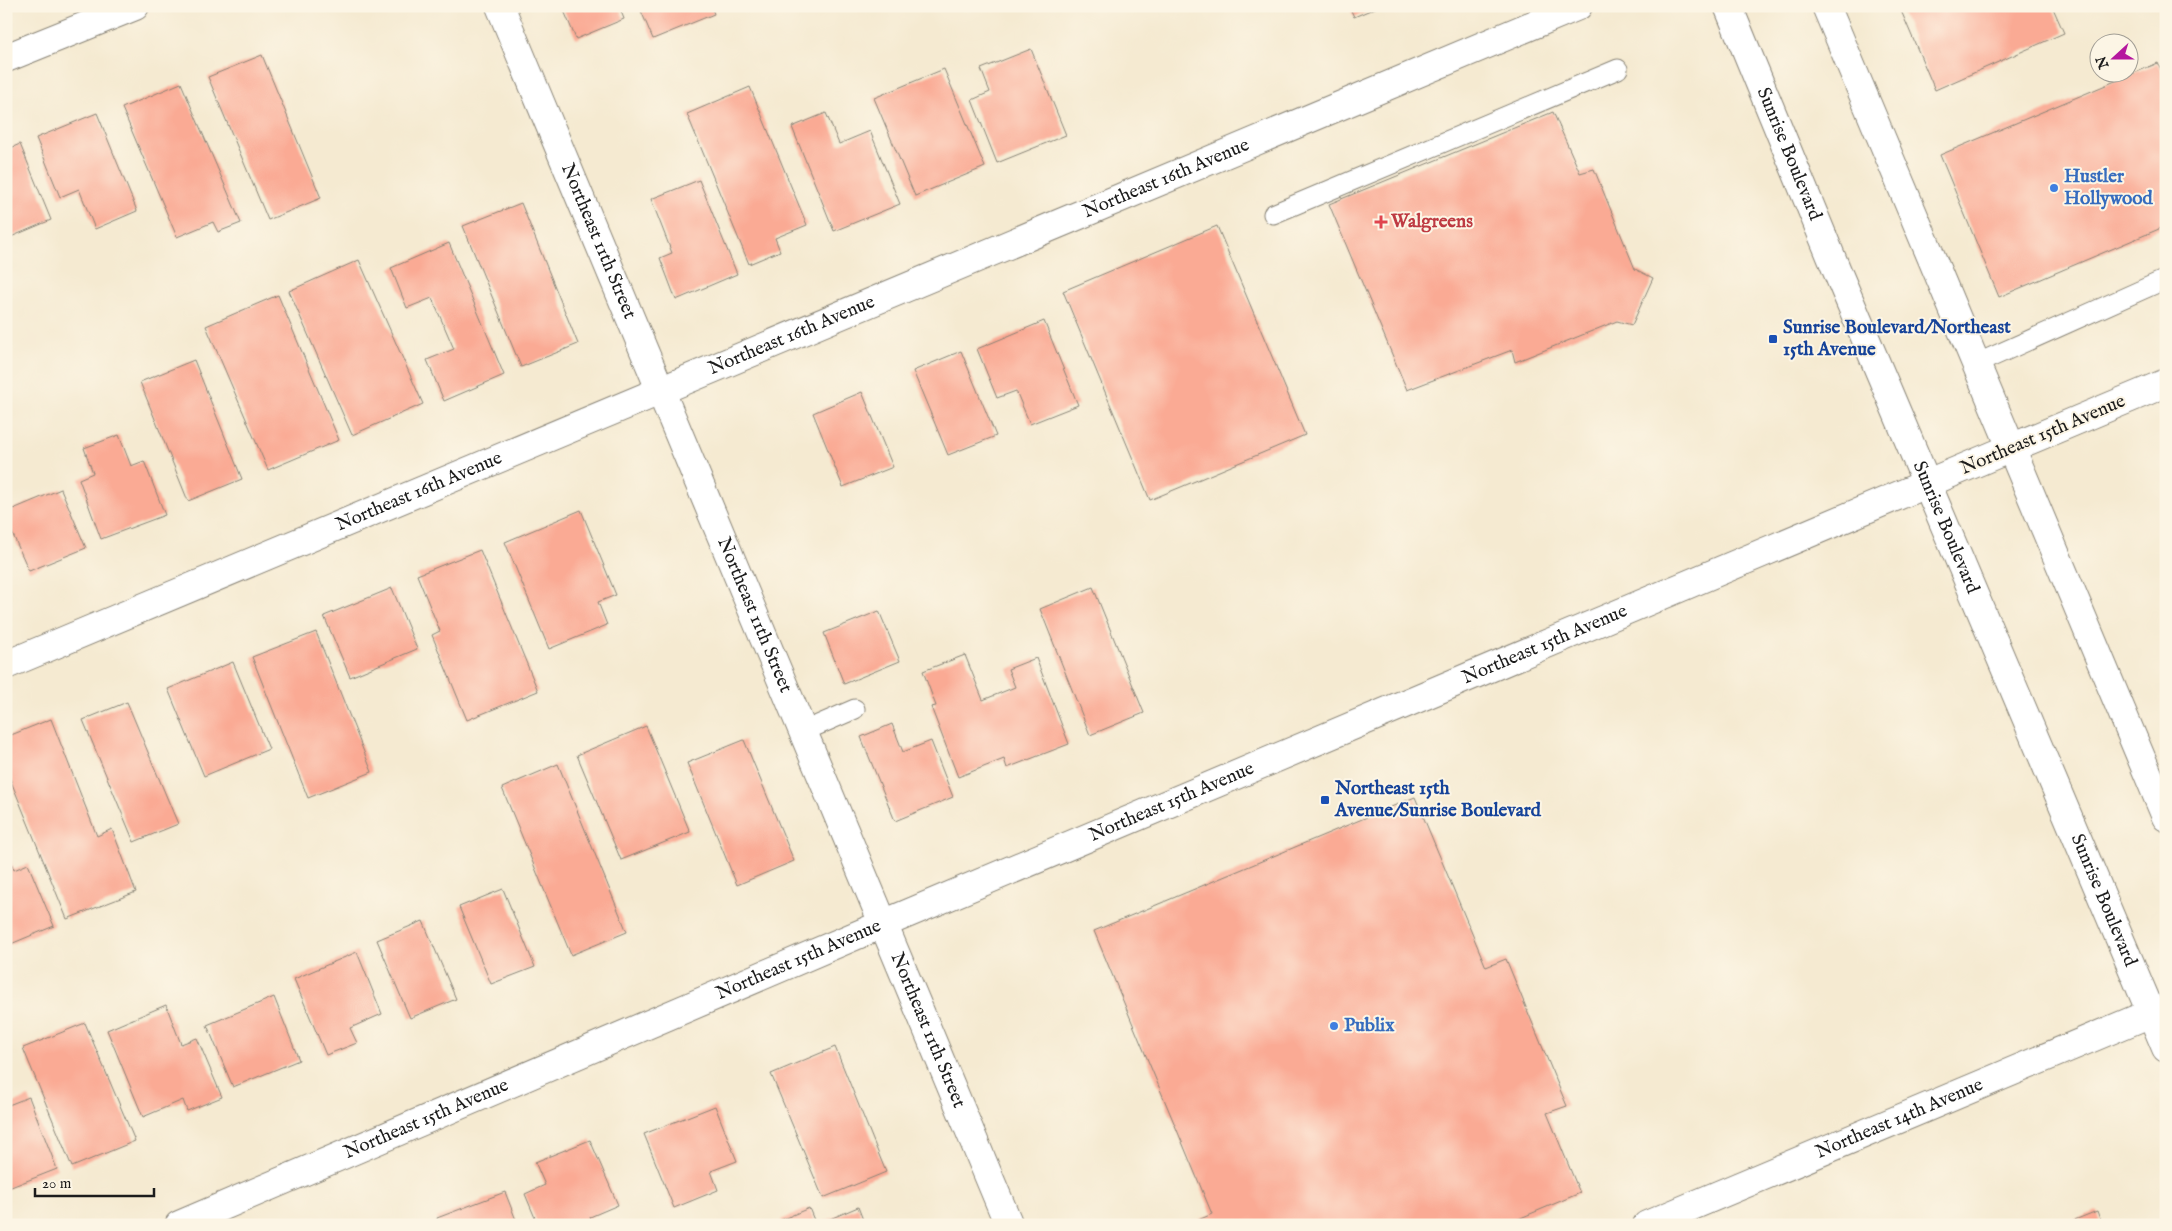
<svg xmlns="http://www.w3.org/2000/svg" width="2172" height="1231" viewBox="0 0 2172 1231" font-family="'IM FELL English',serif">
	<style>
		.building { fill: #faaa94 }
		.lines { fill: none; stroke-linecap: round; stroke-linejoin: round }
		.service-casing { stroke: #888376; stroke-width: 21 }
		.minor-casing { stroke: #888376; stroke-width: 30 }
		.tertiary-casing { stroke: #888376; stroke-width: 30 }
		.primary-casing { stroke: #888376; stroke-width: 30 }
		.service { stroke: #fff; stroke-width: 19 }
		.minor { stroke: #fff; stroke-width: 28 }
		.tertiary { stroke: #fff; stroke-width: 28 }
		.primary { stroke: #fff; stroke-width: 28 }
		.shop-dot { fill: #3f7fe0; stroke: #fcf5e5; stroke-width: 2 }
		.health-dot { fill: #e0444e; stroke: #fcf5e5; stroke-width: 2 }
		.transit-dot { fill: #1a4fb4; stroke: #fcf5e5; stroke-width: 2 }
		.labels { text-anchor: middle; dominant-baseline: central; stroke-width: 4; stroke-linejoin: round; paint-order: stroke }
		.street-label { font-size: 19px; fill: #1c1c1c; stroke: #fcf5e5 }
		.shop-label { font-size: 19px; font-weight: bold; fill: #366cbe; stroke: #fcf5e5; text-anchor: start }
		.health-label { font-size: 19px; font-weight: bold; fill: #be3a42; stroke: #fcf5e5; text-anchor: start }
		.transit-label { font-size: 19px; font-weight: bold; fill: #164399; stroke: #fcf5e5; text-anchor: start }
	</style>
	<rect width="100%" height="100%" fill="#fcf5e5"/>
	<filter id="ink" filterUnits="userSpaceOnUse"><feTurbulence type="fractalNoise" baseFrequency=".02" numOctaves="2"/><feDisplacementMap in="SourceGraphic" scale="10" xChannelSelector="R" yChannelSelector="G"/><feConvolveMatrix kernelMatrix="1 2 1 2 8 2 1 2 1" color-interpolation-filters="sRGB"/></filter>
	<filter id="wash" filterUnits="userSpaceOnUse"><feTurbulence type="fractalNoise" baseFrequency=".0096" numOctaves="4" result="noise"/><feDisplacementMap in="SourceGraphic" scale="20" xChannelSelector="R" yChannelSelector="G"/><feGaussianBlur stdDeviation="1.12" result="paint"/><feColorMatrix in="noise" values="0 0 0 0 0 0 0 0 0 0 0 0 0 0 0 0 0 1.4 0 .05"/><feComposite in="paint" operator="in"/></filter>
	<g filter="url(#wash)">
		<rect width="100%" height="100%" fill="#f5ead1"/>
		<g id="blocks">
			<path class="building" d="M562,6H619L624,19L576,39Z
				M639,6H711L714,14L653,39Z
				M1349,6H1380L1354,17Z
				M1899,6H2052L2064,33L1935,90Z
				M1031,49L1066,135L997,163L972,100L990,92L981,69Z
				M262,55L321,198L268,220L208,77Z
				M2158,63L2166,81V226L1999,297L1940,155Z
				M944,69L985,167L915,196L874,98Z
				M181,83L241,223L218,232L213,222L177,237L122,108Z
				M750,87L807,225L775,238L780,251L749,264L687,114Z
				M1553,112L1580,173L1594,169L1635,269L1653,278L1632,325L1617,321L1515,362L1512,350L1407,390L1329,204Z
				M97,113L137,211L95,229L79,189L60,197L36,138Z
				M826,113L839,144L870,131L900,204L834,231L792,127Z
				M20,144L51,220L6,239V150Z
				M699,180L737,274L676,300L660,258L672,253L651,199Z
				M521,203L578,344L521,367L463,226Z
				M1217,226L1305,435L1150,500L1063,291Z
				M449,243L504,375L444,401L427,360L454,349L432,298L407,308L391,268Z
				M359,260L423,404L352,435L289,291Z
				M278,295L339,440L268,470L206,326Z
				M1044,321L1078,405L1030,424L1016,391L997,398L977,349Z
				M961,351L996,436L948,455L913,371Z
				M194,360L242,479L188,501L140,382Z
				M862,392L893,467L843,487L813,413Z
				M119,435L131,466L144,461L165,515L101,539L79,479L93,473L84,448Z
				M61,489L86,548L29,571L6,519V512Z
				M581,510L616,595L598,602L607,625L549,649L505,542Z
				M480,550L538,691L467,720L432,635L440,631L417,575Z
				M1093,587L1144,713L1090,735L1040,609Z
				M392,588L417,649L350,677L324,616Z
				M879,611L900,661L844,684L824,633Z
				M316,632L372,772L308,798L252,657Z
				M965,655L983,700L1015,687L1008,669L1036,658L1069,744L1007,768L1004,759L958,777L931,707L936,706L923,671Z
				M233,662L269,749L204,776L168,689Z
				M127,702L178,824L134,842L83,720Z
				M51,719L97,836L112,829L136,892L67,919L6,769V737Z
				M892,724L903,752L931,741L953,797L895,821L861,737Z
				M646,726L690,832L621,860L577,755Z
				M744,740L794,861L737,885L687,763Z
				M558,764L627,932L571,955L502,788Z
				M1415,797L1486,967L1506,959L1556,1080L1567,1106L1547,1113L1580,1193L1504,1225H1187L1212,1214L1094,931Z
				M6,850L14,870L28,864L54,926L6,946Z
				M503,889L535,967L491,984L459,907Z
				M423,921L456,999L410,1018L377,940Z
				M357,952L382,1014L350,1028L357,1043L326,1055L294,979Z
				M274,997L299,1060L233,1087L207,1025Z
				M166,1005L181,1044L197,1038L222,1097L187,1111L183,1100L143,1117L107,1030Z
				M85,1023L135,1141L72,1167L23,1048Z
				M835,1047L886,1172L823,1198L771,1074Z
				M29,1097L57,1169L6,1189V1106Z
				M715,1106L737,1161L711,1171L718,1190L674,1208L644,1134Z
				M590,1140L618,1205L590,1217L593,1225H538L525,1194L545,1185L535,1162Z
				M505,1192L518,1225H439L437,1218Z
				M858,1207L865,1225H816Z
				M809,1208L816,1225H783L781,1220Z
				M2097,1211L2102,1225H2062Z"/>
		</g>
	</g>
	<g filter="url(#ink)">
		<use href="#blocks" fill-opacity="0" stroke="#888376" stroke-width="1"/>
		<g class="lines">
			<defs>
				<path id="service" d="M1273,214L1618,69
					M1976,364L2166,279
					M802,732L855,709"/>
				<g id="minor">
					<path id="s1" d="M500,6L1009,1225"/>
					<path d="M6,58L135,6"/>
					<path d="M2011,448L2166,383"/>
					<path id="s2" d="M6,665L1578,6"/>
					<path id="s3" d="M1647,1225L2151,1013"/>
				</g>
				<g id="tertiary">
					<path id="s4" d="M179,1225L883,924L2011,448"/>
				</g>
				<g id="primary">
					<path id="s5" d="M1728,6L1837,271L2166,1048"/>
					<path d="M1826,6L2166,817"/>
				</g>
			</defs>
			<use href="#service" class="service-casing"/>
			<use href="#minor" class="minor-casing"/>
			<use href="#tertiary" class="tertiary-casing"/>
			<use href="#primary" class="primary-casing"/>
			<use href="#service" class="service"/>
			<use href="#minor" class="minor"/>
			<use href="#tertiary" class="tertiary"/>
			<use href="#primary" class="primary"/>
		</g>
	</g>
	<g class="shop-dot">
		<circle cx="2054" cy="188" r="5"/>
		<circle cx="1334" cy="1026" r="5"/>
	</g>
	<path class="health-dot" d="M1378.5 214.5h5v5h5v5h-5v5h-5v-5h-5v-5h5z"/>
	<g class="transit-dot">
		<rect x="1768" y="334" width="10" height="10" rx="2.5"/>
		<rect x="1320" y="795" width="10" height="10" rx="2.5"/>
	</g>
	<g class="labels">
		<g class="street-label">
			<text stroke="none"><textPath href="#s5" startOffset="160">Sunrise Boulevard</textPath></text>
			<text stroke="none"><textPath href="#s2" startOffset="1258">Northeast 16th Avenue</textPath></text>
			<text stroke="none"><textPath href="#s1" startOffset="255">Northeast 11th Street</textPath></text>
			<text stroke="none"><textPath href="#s2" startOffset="852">Northeast 16th Avenue</textPath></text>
			<text transform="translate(2043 435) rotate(-23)">Northeast 15th Avenue</text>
			<text stroke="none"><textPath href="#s2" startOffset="448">Northeast 16th Avenue</textPath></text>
			<text stroke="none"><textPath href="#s5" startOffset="565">Sunrise Boulevard</textPath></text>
			<text stroke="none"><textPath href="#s1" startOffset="660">Northeast 11th Street</textPath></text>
			<text stroke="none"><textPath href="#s4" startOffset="1484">Northeast 15th Avenue</textPath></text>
			<text stroke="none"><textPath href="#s4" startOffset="1079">Northeast 15th Avenue</textPath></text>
			<text stroke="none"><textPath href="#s5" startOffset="970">Sunrise Boulevard</textPath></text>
			<text stroke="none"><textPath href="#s4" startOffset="674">Northeast 15th Avenue</textPath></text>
			<text stroke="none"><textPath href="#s1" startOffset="1110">Northeast 11th Street</textPath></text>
			<text stroke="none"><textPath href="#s4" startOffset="269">Northeast 15th Avenue</textPath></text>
			<text stroke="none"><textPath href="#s3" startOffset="274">Northeast 14th Avenue</textPath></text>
		</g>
		<g class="shop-label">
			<text x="2064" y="177">Hustler<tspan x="2064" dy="22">Hollywood</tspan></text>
			<text x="1344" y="1026">Publix</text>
		</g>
		<g class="health-label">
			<text x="1391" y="222">Walgreens</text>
		</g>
		<g class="transit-label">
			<text x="1783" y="328">Sunrise Boulevard/Northeast<tspan x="1783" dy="22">15th Avenue</tspan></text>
			<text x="1335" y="789">Northeast 15th<tspan x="1335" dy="22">Avenue/Sunrise Boulevard</tspan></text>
		</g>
	</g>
	<rect width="2172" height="1231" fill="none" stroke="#fcf5e5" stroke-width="25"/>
	<g transform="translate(2114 58) rotate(249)"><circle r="24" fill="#fcf5e5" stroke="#a29e95"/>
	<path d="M0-4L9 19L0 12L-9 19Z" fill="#b5179e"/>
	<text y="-8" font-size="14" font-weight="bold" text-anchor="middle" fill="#1c1c1c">N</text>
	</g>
	<path d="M35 1188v8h119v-8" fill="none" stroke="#1c1c1c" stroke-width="2.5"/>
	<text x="42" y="1188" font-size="15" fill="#1c1c1c" stroke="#fcf5e5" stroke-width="4" paint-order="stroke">20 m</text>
</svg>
